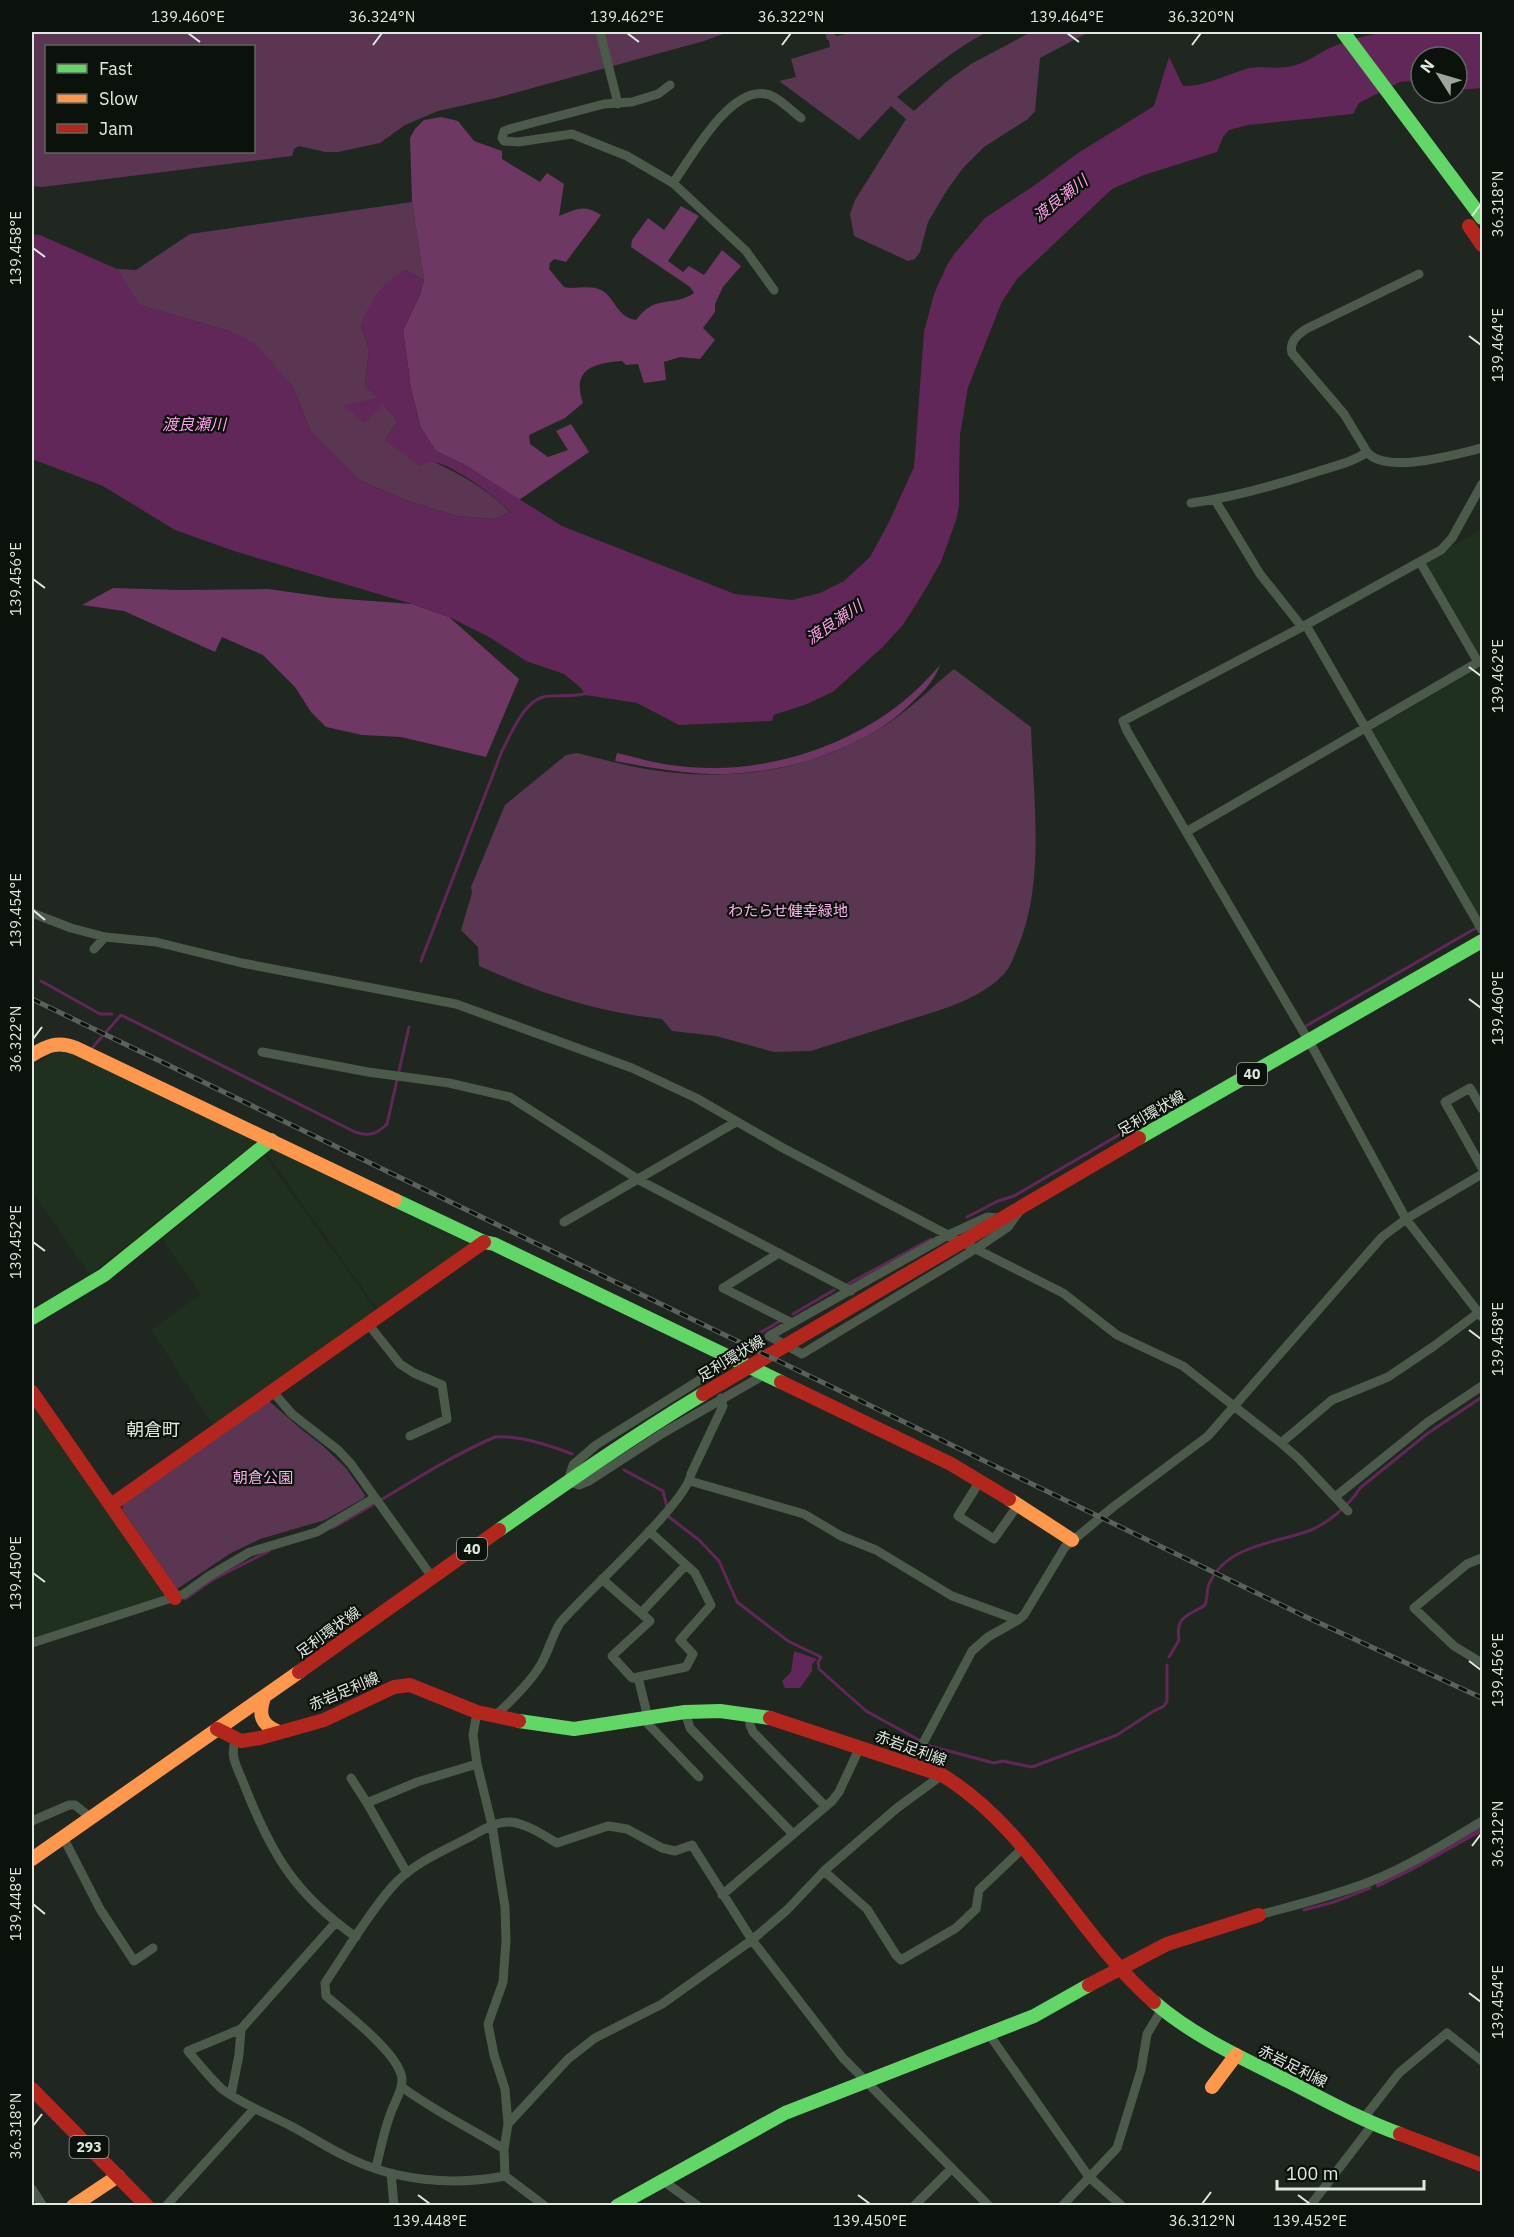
<svg xmlns="http://www.w3.org/2000/svg" width="1514" height="2237" viewBox="0 0 1514 2237" font-family="'IBM Plex Sans','Noto Sans JP',sans-serif">
	<style>
		.built { fill: #1f301f }
		.green { fill: #5b3653; fill-rule: evenodd }
		.forest { fill: #6f3764 }
		.water { fill: #612758 }
		.pier { fill: #202620 }
		.lines { fill: none; stroke-linecap: round; stroke-linejoin: round }
		.stream { stroke: #612758; stroke-width: 3 }
		.street { stroke: #4c5a4c; stroke-width: 9 }
		.fast { stroke: #63d668; stroke-width: 14 }
		.slow { stroke: #ff974d; stroke-width: 14 }
		.jam { stroke: #b3261e; stroke-width: 14 }
		.rail-casing { stroke: #5b625b; stroke-width: 5 }
		.rail { stroke: #0b110b; stroke-width: 3; stroke-dasharray: 9; stroke-linecap: butt }
		.ticks { fill: none; stroke: #e0e9e0; stroke-width: 2 }
		.labels { text-anchor: middle; dominant-baseline: central; stroke-width: 4.5; stroke-linejoin: round; paint-order: stroke }
		.shield { fill: #0b110b; stroke: #a0a8a0; stroke-width: 1.5 }
		.shield-label { font-size: 14px; font-weight: bold; fill: #e0e9e0 }
		.park-label { font-size: 15px; fill: #feb2ee; stroke: #0b110b }
		.street-label { font-size: 15px; fill: #e0e9e0; stroke: #0b110b }
		.water-label { font-size: 16px; font-style: italic; fill: #fd9eea; stroke: #0b110b }
		.quarter-label { font-size: 18px; fill: #e0e9e0; stroke: #0b110b }
		.neatline { fill: none; stroke: #e0e9e0; stroke-width: 2 }
		.ticks-label { font-size: 15px; text-anchor: middle; fill: #e0e9e0 }
	</style>
	<rect width="100%" height="100%" fill="#202620"/>
	<path class="built" d="M1482,529V653L1477,651L1426,564L1442,555L1452,546Z
		M1482,666V922L1372,730Z
		M59,1049H62L255,1139L254,1144L90,1275L32,1191V1067Z
		M275,1149L468,1241L469,1244L379,1311L267,1154Z
		M265,1156L377,1312L213,1425L151,1330L201,1294L162,1239Z
		M32,1401L163,1591L162,1597L32,1638Z"/>
	<path class="green" d="M32,32H729L704,41L496,98L438,111L405,125L380,143L338,152H325L299,146L294,149L292,156L42,187L32,186ZM46,46H254V152H46Z
		M825,32H834L836,36L855,32H987C954,49 926,73 897,97L914,111L946,82L971,64L1031,32H1089L1040,58L1035,111L1028,119L984,147L963,168L947,190L928,222L920,252L915,259L908,261L854,236L850,214L855,200L906,119L891,106L859,140L779,81L796,77L791,59L830,47L829,40H827Z
		M412,202L424,280L405,270L361,325L369,350L365,386L379,398L344,406L384,405L398,421L385,440C432,462 473,475 510,512L495,519L456,516L405,500L359,480L311,432L292,385L229,331L139,305L117,269L136,270L190,234Z
		M954,669L1031,727C1033,798 1046,883 1017,949C1013,959 1009,970 1001,977C975,1002 936,1011 902,1022C872,1032 841,1041 811,1051L774,1052L716,1036L672,1031L662,1019C596,1012 539,993 479,966L478,947L461,930L472,893L471,887L505,805L566,755L577,753C606,760 637,769 667,772C746,781 824,767 890,722C913,707 933,686 954,669Z
		M269,1401L301,1429L323,1446L345,1467L365,1495L364,1498L325,1520L260,1539L231,1553L177,1589L122,1509L124,1503Z"/>
	<path class="forest" d="M441,117L458,121L474,141L502,151V159L540,182L547,173L564,184L559,216C578,209 583,204 601,215L566,262L554,259L550,263L549,269L564,287C576,290 590,284 601,290C616,298 616,317 636,320C656,293 672,308 694,293L690,287L631,247L632,240L648,218L664,230L681,206L699,216L668,261L683,272L689,266L704,275L722,250L741,266L723,287L715,304V312L703,328L715,340L700,359L680,357L664,362L666,380L644,383L638,364L626,365L622,361C594,363 571,369 583,403L565,418L529,435L530,444L548,457L568,450L556,431L571,424L589,452L519,500L467,466L436,451L421,428L411,389L403,330L420,295L424,280L412,202L410,138L415,129L424,120Z
		M113,588L180,590L268,589L332,598L412,604L449,617L519,679L486,757L401,737L362,735L326,727L311,712L295,687L263,655L222,637L215,652L124,611L82,605Z
		M940,665C934,683 917,698 903,711C852,755 777,775 711,774C678,773 647,767 615,761L617,753C635,757 653,763 671,765C750,777 837,753 900,704C915,692 928,679 940,665Z"/>
	<path class="water" d="M1388,32H1482V88L1457,90V57H1421V88L1409,81L1400,82L1359,103L1353,114L1248,125L1229,130L1223,137L1217,152L1144,175L1112,189L1018,278L1002,302L968,388L960,436L959,506L957,518L941,562L929,584L903,625L883,647L833,692L805,705L774,715L772,721L679,725L637,703L585,695L581,688L564,674L526,661L489,637L449,617L412,604L234,551L175,530L103,486L32,459V234L40,235L117,269L140,305L229,331L246,338L259,348L292,385L311,432L359,480L405,500L456,516L495,519L510,512C499,499 450,462 432,462C428,462 423,465 419,466L385,440L398,421L384,405L364,423L343,405L378,398L365,386L369,350L361,325C370,301 382,282 405,270L424,280L420,295L403,330L411,389L421,428L436,451L467,466L562,526L735,594L792,600L820,593L844,581L870,557L889,522L914,467L924,332L934,294L947,265L955,253L985,218L1035,185L1078,153L1154,106L1169,57L1183,86C1202,87 1226,75 1246,69C1261,65 1277,70 1292,66C1307,63 1317,54 1330,48C1350,39 1367,35 1388,32Z
		M794,1651L817,1659L812,1664V1671L800,1688H785L782,1681L791,1672Z
		M1482,1823V1832L1412,1871L1377,1888L1375,1882Z"/>
	<path class="pier" d="M1018,278L1020,281L1005,303L971,389L967,406L963,437L962,506L960,519L944,563L919,606L905,627L885,649L834,694L806,708L777,718L773,724L712,727L772,721L774,715L805,705L833,692L883,647L903,625L917,604L941,562L957,518L959,506L960,436L968,388L1002,302Z"/>
	<g class="lines">
		<path class="stream" d="M421,961L502,751C512,732 525,697 549,696C561,695 576,697 587,693
			M41,981L100,1014H112
			M1306,1026L1476,928
			M93,1047L121,1015L355,1132C369,1137 377,1134 387,1124L409,1027
			M967,1217L998,1201L1014,1196L1143,1121
			M846,1285L931,1239
			M793,1314L834,1290
			M758,1334L780,1321
			M624,1470L663,1491L667,1507
			M668,1513L669,1517L699,1540L719,1561L737,1602L788,1641L821,1657L818,1663L819,1669L866,1711L930,1746L994,1763L1003,1761L1032,1767L1117,1735L1152,1712L1164,1706L1167,1701V1665
			M332,1528C387,1499 437,1462 495,1437C520,1435 549,1445 572,1454
			M185,1599L212,1580L269,1551
			M1169,1657L1179,1640C1175,1615 1189,1616 1205,1605C1208,1597 1206,1589 1210,1582C1227,1546 1273,1543 1306,1532C1326,1525 1349,1506 1360,1488L1428,1433L1482,1397
			M1304,1910L1334,1902L1370,1888"/>
		<path class="street" d="M600,32L618,104
			M670,85L658,94L632,102L604,104L513,128L504,131L502,138L504,141L518,142L572,134L627,156L673,183L746,251L774,290
			M673,183C691,158 730,86 766,94C778,96 791,111 801,118
			M1367,452L1344,414L1292,353C1289,342 1297,335 1306,329L1419,274
			M1482,484L1452,538L1441,550L1302,627L1123,721L1127,731L1314,1050L1406,1219L1482,1317
			M1215,500L1260,574L1302,627
			M1191,503C1235,497 1277,485 1319,471C1335,466 1353,462 1367,452C1385,475 1457,454 1482,448
			M1420,562L1478,662
			M1306,625L1482,930
			M1186,832L1482,660
			M32,913L71,928L105,937L156,942L242,963L456,1004L632,1068L696,1098L783,1148L948,1235L1063,1293L1117,1335L1183,1366L1281,1443L1299,1459L1348,1511
			M94,949L105,937
			M262,1052L368,1072L449,1083L510,1097L639,1180L851,1291
			M1482,1109L1470,1088L1445,1102L1482,1168
			M999,1218L987,1217L948,1235L769,1336L802,1354L977,1248L1008,1227L1021,1209
			M564,1222L736,1122
			M723,1288L792,1323
			M723,1288L779,1253
			M369,1325L400,1364L414,1373L442,1385L447,1419L410,1436
			M733,1359L596,1445L573,1465L568,1481L579,1485L589,1481L663,1433L764,1375
			M273,1392L292,1414L338,1450L351,1464L432,1577
			M1281,1443L1332,1400L1388,1377L1434,1346L1482,1310
			M690,1481L804,1514L841,1536L876,1550L952,1596L1018,1620
			M980,1481L958,1516L994,1539L1018,1505
			M1335,1497L1428,1422L1482,1386
			M1482,1558L1467,1564L1414,1608L1454,1646L1482,1663
			M602,1579L650,1621L612,1656L632,1678L638,1677L648,1718V1724L699,1777
			M641,1613L686,1565
			M32,1643L184,1594L209,1576L250,1552L317,1532L374,1498
			M638,1677L686,1667L693,1654L680,1640L711,1605L695,1573L649,1531
			M477,1712L473,1735L477,1764L492,1825L505,1907L506,1941L503,1982L488,2024L494,2055L505,2089L508,2124L504,2149L505,2176L545,2206
			M685,1712L690,1728L793,1834
			M749,1713L750,1725L753,1732L825,1806
			M495,1716C510,1702 529,1684 540,1666C548,1653 552,1636 560,1623C584,1594 687,1503 691,1474L723,1406L721,1398
			M236,1740C228,1756 239,1770 245,1787C272,1855 295,1894 356,1937
			M912,1764L972,1651L988,1637L1018,1620L1024,1615L1065,1547L1113,1507L1208,1436L1382,1237L1406,1219L1482,1174
			M351,1778L367,1803L417,1782L477,1764
			M367,1803L407,1873
			M32,1821L69,1805H75L90,1817
			M63,1837L100,1909L134,1961L153,1948
			M824,1871L867,1909L896,1955L901,1960L956,1928L976,1909L979,1890L1023,1848
			M722,1895L832,1801L839,1792L860,1747
			M1259,1915C1296,1905 1333,1896 1369,1882C1409,1866 1446,1843 1482,1821
			M336,1922L241,2029L188,2051C199,2064 210,2078 222,2089C243,2105 268,2114 291,2126C310,2136 328,2148 347,2157C395,2181 453,2186 505,2176
			M988,2033L1089,2177L1122,2206
			M402,2087C434,2111 470,2128 504,2149
			M231,2095L239,2055L241,2029
			M1363,2119L1399,2073L1447,2033L1482,2061
			M508,2124L568,2059L595,2038L662,2004L752,1940L787,1910L824,1871L897,1808L942,1775
			M376,2168C380,2150 384,2132 390,2115C394,2103 402,2092 402,2080C402,2056 345,2012 326,1996L325,1983C346,1952 366,1917 391,1888C410,1865 442,1851 468,1838C481,1831 495,1821 511,1822C527,1824 543,1835 557,1843L608,1826L627,1829L662,1848L675,1851L692,1845L752,1940L843,2058L989,2206
			M391,2173L394,2206
			M662,2180L698,2206
			M32,2189L43,2206
			M166,2206L254,2109
			M914,2206L952,2168
			M1062,2206L1117,2148L1141,2070L1147,2034L1162,2009
			M1310,2206L1373,2124"/>
		<path class="fast" d="M1343,32L1482,218
			M1139,1138L1482,941
			M395,1200L484,1242L494,1244L781,1382
			M32,1318L104,1275L271,1140
			M499,1530C566,1483 633,1436 703,1394
			M519,1721L574,1729L685,1712L720,1711L770,1718
			M1154,2002C1193,2036 1242,2058 1288,2081C1325,2100 1361,2120 1400,2134
			M617,2206L785,2113L1034,2016L1089,1985"/>
		<path class="slow" d="M32,1055C48,1045 58,1041 76,1048L395,1200
			M1009,1499L1072,1540
			M264,1697C258,1715 261,1725 279,1732
			M32,1859L299,1672
			M1212,2087L1236,2055
			M73,2206L118,2176"/>
		<path class="jam" d="M1469,226L1482,245
			M781,1382L951,1464L1009,1499
			M32,1392L175,1598
			M703,1394L1139,1138
			M111,1505L484,1242
			M299,1672L499,1530
			M770,1718L942,1775C1031,1829 1077,1935 1154,2002
			M217,1729L241,1741L260,1738L324,1720L394,1687L410,1685L477,1712L519,1721
			M1089,1985L1167,1944L1259,1915
			M32,2089L147,2206
			M1400,2134L1482,2165"/>
		<defs>
			<path id="rail" d="M32,999L1302,1615L1482,1698"/>
		</defs>
		<use href="#rail" class="rail-casing"/>
		<use href="#rail" class="rail"/>
	</g>
	<path class="ticks" d="M188,33L200,42M627,33L639,42M1067,33L1079,42M373,45L382,33M782,45L791,33M1192,45L1201,33M1472,216L1481,204M33,248L45,257M1469,336L1481,345M33,579L45,588M1469,667L1481,676M33,910L45,920M1469,999L1481,1008M33,1039L42,1027M33,1242L45,1251M1469,1330L1481,1339M33,1573L45,1582M1469,1661L1481,1670M1472,1846L1481,1834M33,1904L45,1914M1469,1993L1481,2002M33,2126L42,2114M418,2195L430,2204M858,2195L870,2204M1298,2195L1310,2204M1202,2204L1211,2192"/>
	<g class="labels">
		<g class="shield">
			<rect x="1237" y="1063" width="30" height="22" rx="4.5"/>
			<rect x="457" y="1538" width="30" height="22" rx="4.5"/>
			<rect x="69.5" y="2136" width="39" height="22" rx="4.5"/>
		</g>
		<g class="shield-label">
			<text x="1252" y="1074">40</text>
			<text x="472" y="1549">40</text>
			<text x="89" y="2147">293</text>
		</g>
		<g class="park-label">
			<text x="788" y="910">わたらせ健幸緑地</text>
			<text x="263" y="1477">朝倉公園</text>
		</g>
		<g class="street-label">
			<text transform="translate(1151 1113) rotate(-30)">足利環状線</text>
			<text transform="translate(731 1358) rotate(-31)">足利環状線</text>
			<text transform="translate(328 1632) rotate(-36)">足利環状線</text>
			<text transform="translate(344 1691) rotate(-23)">赤岩足利線</text>
			<text transform="translate(911 1748) rotate(20)">赤岩足利線</text>
			<text transform="translate(1293 2066) rotate(27)">赤岩足利線</text>
		</g>
		<g class="water-label">
			<text transform="translate(1060 198) rotate(-38)">渡良瀬川</text>
			<text x="194" y="424">渡良瀬川</text>
			<text transform="translate(834 622) rotate(-34)">渡良瀬川</text>
		</g>
		<g class="quarter-label">
			<text x="153" y="1429">朝倉町</text>
		</g>
	</g>
	<rect width="1514" height="2237" fill="none" stroke="#0b110b" stroke-width="66"/>
	<rect x="45" y="45" width="210" height="108" fill="#0b110b" stroke="#606760" stroke-width="1.5"/>
	<rect x="57" y="64" width="30" height="9" fill="#63d668" stroke="#606760" stroke-width="1.5"/>
	<text x="99" y="75" font-size="18" fill="#e0e9e0">Fast</text>
	<rect x="57" y="94" width="30" height="9" fill="#ff974d" stroke="#606760" stroke-width="1.5"/>
	<text x="99" y="105" font-size="18" fill="#e0e9e0">Slow</text>
	<rect x="57" y="124" width="30" height="9" fill="#b3261e" stroke="#606760" stroke-width="1.5"/>
	<text x="99" y="135" font-size="18" fill="#e0e9e0">Jam</text>
	<g transform="translate(1439 75) rotate(307)"><circle r="28" fill="#0b110b" stroke="#606760" stroke-width="1.5"/>
	<path d="M0-4.5L10 22L0 15L-10 22Z" fill="#9da59d"/>
	<text y="-9" font-size="16" font-weight="bold" text-anchor="middle" fill="#e0e9e0">N</text>
	</g>
	<path d="M1277 2180v9h147v-9" fill="none" stroke="#e0e9e0" stroke-width="3"/>
	<text x="1286" y="2180" font-size="18" fill="#e0e9e0" stroke="#0b110b" stroke-width="4.5" paint-order="stroke">100 m</text>
	<rect x="33" y="33" width="1448" height="2171" class="neatline"/>
	<g class="ticks-label">
		<text x="188" y="22">139.460°E</text>
		<text x="382" y="22">36.324°N</text>
		<text x="627" y="22">139.462°E</text>
		<text x="791" y="22">36.322°N</text>
		<text x="1067" y="22">139.464°E</text>
		<text x="1201" y="22">36.320°N</text>
		<text transform="translate(1498 204) rotate(-90)" y="5">36.318°N</text>
		<text transform="translate(16 248) rotate(-90)" y="5">139.458°E</text>
		<text transform="translate(1498 345) rotate(-90)" y="5">139.464°E</text>
		<text transform="translate(16 579) rotate(-90)" y="5">139.456°E</text>
		<text transform="translate(1498 676) rotate(-90)" y="5">139.462°E</text>
		<text transform="translate(16 910) rotate(-90)" y="5">139.454°E</text>
		<text transform="translate(1498 1008) rotate(-90)" y="5">139.460°E</text>
		<text transform="translate(16 1039) rotate(-90)" y="5">36.322°N</text>
		<text transform="translate(16 1242) rotate(-90)" y="5">139.452°E</text>
		<text transform="translate(1498 1339) rotate(-90)" y="5">139.458°E</text>
		<text transform="translate(16 1573) rotate(-90)" y="5">139.450°E</text>
		<text transform="translate(1498 1670) rotate(-90)" y="5">139.456°E</text>
		<text transform="translate(1498 1834) rotate(-90)" y="5">36.312°N</text>
		<text transform="translate(16 1904) rotate(-90)" y="5">139.448°E</text>
		<text transform="translate(1498 2002) rotate(-90)" y="5">139.454°E</text>
		<text transform="translate(16 2126) rotate(-90)" y="5">36.318°N</text>
		<text x="430" y="2226">139.448°E</text>
		<text x="870" y="2226">139.450°E</text>
		<text x="1202" y="2226">36.312°N</text>
		<text x="1310" y="2226">139.452°E</text>
	</g>
</svg>
